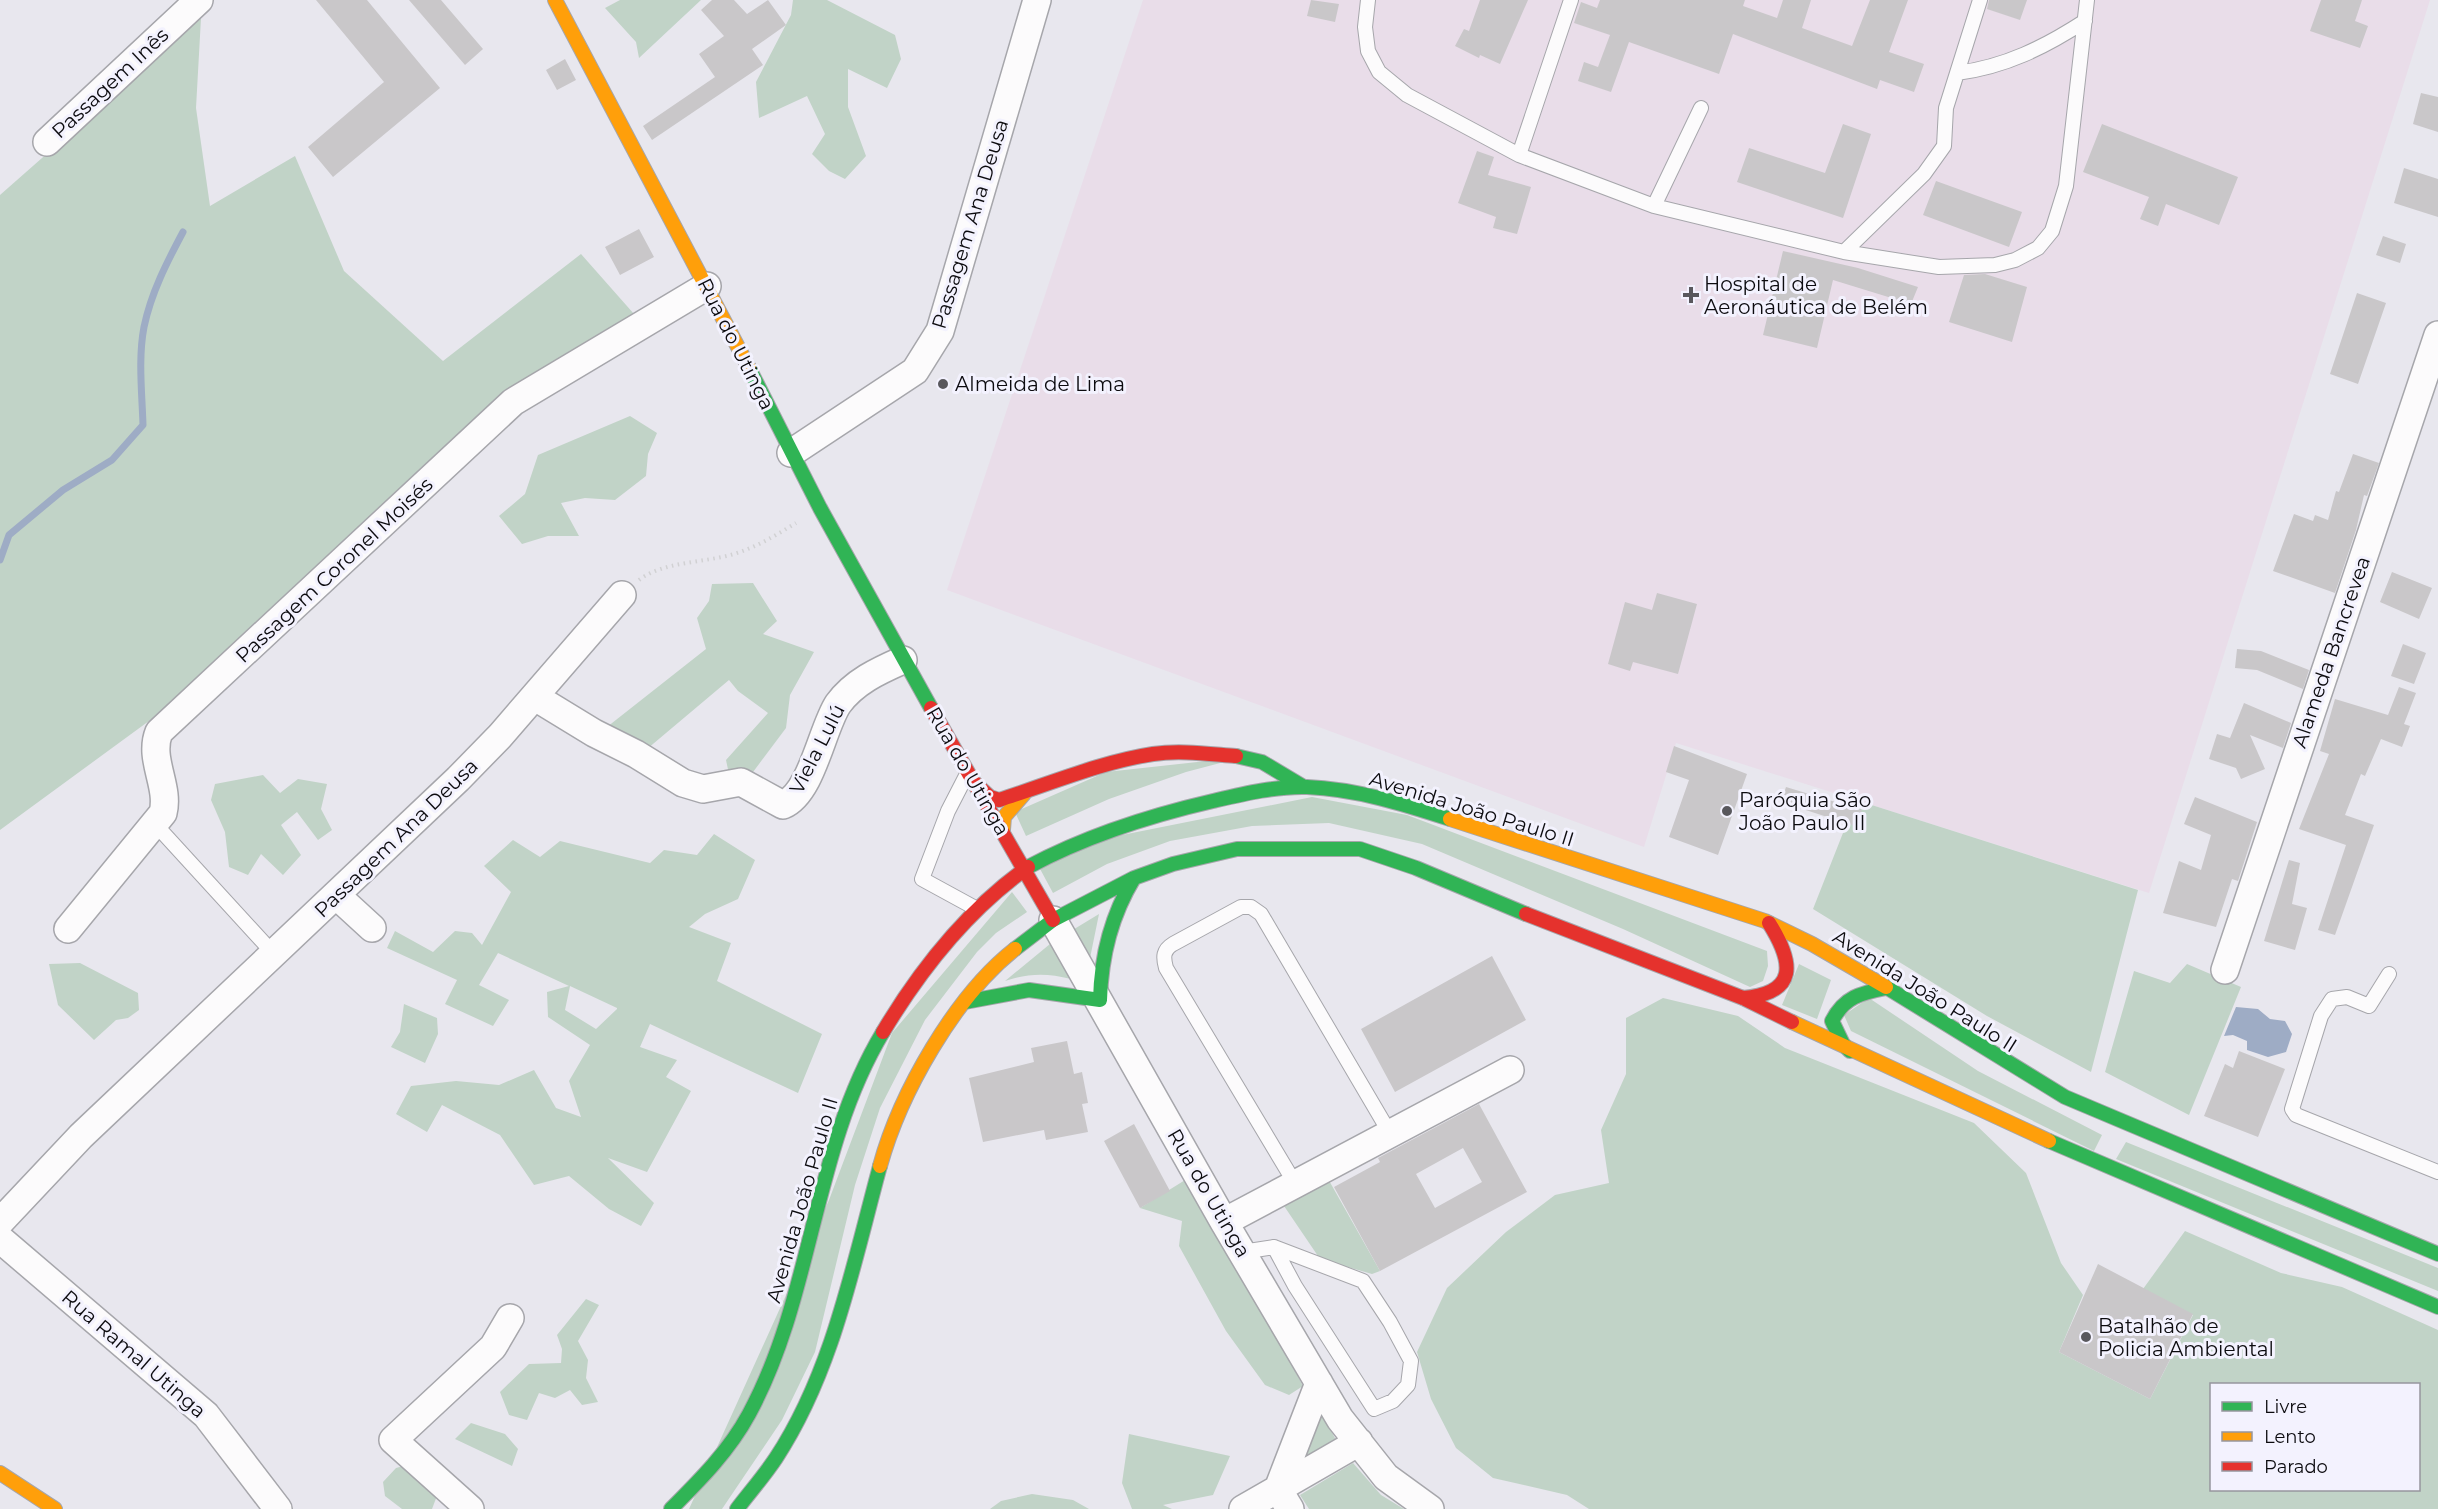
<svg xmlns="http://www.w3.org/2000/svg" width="2438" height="1509" viewBox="0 0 2438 1509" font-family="Montserrat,sans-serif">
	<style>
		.medical { fill: #e9dde9 }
		.green { fill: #c1d3c7; fill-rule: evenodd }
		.water { fill: #9eacc5 }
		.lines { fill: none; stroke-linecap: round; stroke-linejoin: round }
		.stream { stroke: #9eacc5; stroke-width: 7 }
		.building { fill: #c9c7c9; fill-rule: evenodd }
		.lane-casing { stroke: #a6a6ab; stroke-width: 16 }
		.street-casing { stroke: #a6a6ab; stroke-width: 30 }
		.fast-casing { stroke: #a6a6ab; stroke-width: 16 }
		.slow-casing { stroke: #a6a6ab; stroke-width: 16 }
		.jam-casing { stroke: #a6a6ab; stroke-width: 16 }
		.path { stroke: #d1d1d3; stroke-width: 4; stroke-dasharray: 1.5 4.5; stroke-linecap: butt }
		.lane { stroke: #fcfbfc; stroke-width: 14 }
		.street { stroke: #fcfbfc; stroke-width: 27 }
		.fast { stroke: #30b455; stroke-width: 14 }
		.slow { stroke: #ff9f0a; stroke-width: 14 }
		.jam { stroke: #e5322d; stroke-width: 14 }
		.poi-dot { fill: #59585d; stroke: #f3f2fe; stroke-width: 2 }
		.labels { text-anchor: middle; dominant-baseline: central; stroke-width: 6; stroke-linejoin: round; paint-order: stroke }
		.street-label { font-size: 20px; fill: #0c0b0f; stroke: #f3f2fe }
		.poi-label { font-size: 20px; fill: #0c0b0f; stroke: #f3f2fe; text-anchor: start }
	</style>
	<rect width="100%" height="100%" fill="#e8e7ee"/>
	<path class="medical" d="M1143,0H2430L2149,893L1676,743L1644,847L947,590Z"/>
	<path class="green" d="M620,0H701L639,58L636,42L605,8Z
		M793,0H827L895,35L901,59L887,88L848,69V107L866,156L845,179L829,171L812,154L825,134L807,96L759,118L756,82L791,15Z
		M201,18L196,108L210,206L295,156L344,271L443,361L581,254L634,314L205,680L0,830V195Z
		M630,416L657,433L648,454L646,476L615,500L585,498L561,503L579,536H548L522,544L499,516L525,494L538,455Z
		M753,583L777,621L763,634L814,652L790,695L786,728L750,776L729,774L726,760L768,713L738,691L729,680L647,749L607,727L706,649L697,618L709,601L712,584Z
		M1243,757L1186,772L1109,799L1026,836L1015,812L1106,772Z
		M263,775L280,793L298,779L327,784L321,809L332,830L318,840L297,812L281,825L301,855L283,875L261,854L248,875L229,867L225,832L211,800L215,784Z
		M1312,797L1407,815L1767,951L1768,966L1763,981L1750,987L1623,929L1422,844L1329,823L1252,826L1170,841L1107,864L1053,893L1039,867L1107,838Z
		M1856,800L2138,890L2091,1072L1987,1016L1813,909Z
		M714,834L755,860L738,899L705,914L689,927L731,943L717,981L822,1034L798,1093L650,1024L640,1047L677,1060L666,1077L691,1091L647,1172L608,1158L654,1203L641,1226L609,1209L569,1176L534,1185L500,1135L442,1105L427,1132L396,1114L411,1086L456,1081L499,1085L534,1070L556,1108L581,1117L569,1081L590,1045L548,1017L547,992L569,986L498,953L479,985L509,1000L493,1026L445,1004L457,980L387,948L395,931L433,952L455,931L472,933L482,945L511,892L484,866L513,840L540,857L560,841L650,863L664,850L697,855ZM570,986L617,1008V1009L596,1029L565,1010Z
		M1012,892L1027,912L996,933L977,952L925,1020L880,1108L855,1185L815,1352L782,1420L722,1509H689L829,1200L892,1033Z
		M1099,914L1089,963L1071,931Z
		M1050,944L1071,979C1047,973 1029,973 1005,981Z
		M80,963L138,993L139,1010L128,1018L116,1020L94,1040L58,1005L49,964Z
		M1799,964L1831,980L1817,1019L1782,1005Z
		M2187,964L2241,987L2189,1115L2105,1072L2134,971L2170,983Z
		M1663,998L1738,1016L1785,1048L1974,1123L2026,1173L2061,1263L2083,1295L2059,1352L2150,1399L2193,1315L2143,1289L2185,1231L2281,1273L2342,1287L2438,1330V1509H1589L1567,1495L1493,1478L1456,1448L1431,1399L1417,1352L1447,1288L1506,1232L1555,1195L1609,1183L1601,1130L1626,1074V1018ZM2212,1384H2418V1490H2212Z
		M1869,998L1978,1071L2102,1135L2094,1151L1851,1031L1844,1015Z
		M404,1004L437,1018L438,1034L425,1063L391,1047L400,1032Z
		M2126,1142L2438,1268V1291L2116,1159Z
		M1190,1177L1303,1386L1289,1395L1265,1385L1226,1331L1179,1246L1182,1221L1140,1208Z
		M1327,1177L1380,1271L1372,1274L1320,1259L1282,1203Z
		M586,1299L599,1305L578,1341L588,1360L586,1378L598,1402L582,1405L570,1390L555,1398L539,1393L527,1420L509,1415L500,1392L529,1364L561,1363L562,1349L557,1335Z
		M1318,1406L1337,1442L1293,1473Z
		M471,1423L505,1434L518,1449L512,1466L455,1439Z
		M1129,1434L1230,1456L1213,1495L1163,1505L1172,1509H1132L1122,1483Z
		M1353,1463L1381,1495L1404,1509H1309L1300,1495Z
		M411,1464L438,1493L432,1509H402L385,1496L383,1482L396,1468Z
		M1032,1494L1073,1500L1089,1509H990L1001,1501Z"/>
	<path class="water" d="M2236,1007L2258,1009L2270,1019L2285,1021L2292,1034L2286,1052L2268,1057L2247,1050V1041L2233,1035L2224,1036Z"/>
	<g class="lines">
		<path class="stream" d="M0,560L9,535L63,490L112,460L143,425C142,393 138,358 144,327C151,293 167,262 183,232"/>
	</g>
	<path class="building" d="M316,0H367L440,88L333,177L308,147L384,82Z
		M409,0H441L483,49L465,65Z
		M712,0H734L747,14L768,0L786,25L752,49L763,65L652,140L643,126L715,77L699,54L724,36L701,10Z
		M1311,0L1339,4L1335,22L1307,16Z
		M1480,0H1528L1500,64L1480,55L1479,58L1455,46L1464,29L1469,31Z
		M1600,0H1745L1743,6L1777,18L1783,0H1811L1802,28L1852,46L1870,0H1908L1889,52L1924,64L1914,92L1880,80L1877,89L1733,34L1719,74L1629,42L1611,92L1578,81L1584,62L1598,67L1610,35L1574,23L1581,2L1597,8Z
		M1989,0H2027L2020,20L1987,9Z
		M2321,0H2362L2355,21L2368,26L2360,48L2310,31Z
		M565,59L576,80L557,90L546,70Z
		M2421,93L2438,97V132L2413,124Z
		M1843,124L1871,134L1843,218L1737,182L1749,148L1825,173Z
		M2102,124L2238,177L2219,225L2166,204L2158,226L2140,219L2149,197L2083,172Z
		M1477,151L1494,157L1488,175L1531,187L1517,234L1493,228L1496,217L1458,203Z
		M2404,168L2438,179V217L2394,203Z
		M1936,181L2022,212L2009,247L1923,215Z
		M639,229L654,257L620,275L605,247Z
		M2383,236L2406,244L2400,263L2376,255Z
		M1783,251L1858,268L1918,287L1911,304L1833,280L1817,348L1763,335Z
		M1985,274L2027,287L2012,342L1949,322L1964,275Z
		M2357,293L2386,303L2358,384L2330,374Z
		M2353,454L2379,463L2367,496L2364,495L2356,530L2335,593L2273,571L2294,514L2313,521L2315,515L2328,520L2336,491L2339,492Z
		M2392,572L2432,588L2419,619L2380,602Z
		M1657,593L1697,604L1678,674L1633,662L1630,671L1608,664L1625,602L1652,610Z
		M2403,644L2426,653L2414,684L2391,676Z
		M2237,649L2261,651L2309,670L2303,689L2257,670L2235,668Z
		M2399,687L2416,693L2404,724L2410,726L2402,747L2381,739L2365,776L2361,774L2345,815L2374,825L2335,935L2318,930L2346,845L2299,829L2329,754L2320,751L2335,699L2388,715Z
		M2244,703L2291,723L2283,748L2250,735L2265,769L2241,779L2236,768L2209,759L2217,734L2230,738Z
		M1674,746L1747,774L1718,855L1669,837L1689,780L1666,772Z
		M1786,787L1862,810L1855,826L1781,802Z
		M2195,797L2257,822L2238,881L2232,879L2216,927L2163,913L2179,861L2201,870L2211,835L2184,824Z
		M2289,860L2300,863L2292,904L2307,908L2295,950L2264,941Z
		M1492,956L1526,1020L1395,1092L1361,1029Z
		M1067,1041L1074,1074L1082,1072L1088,1103L1082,1104L1088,1132L1046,1140L1044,1130L983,1142L969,1078L1034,1062L1031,1048Z
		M2239,1051L2285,1069L2258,1137L2204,1116L2225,1064L2233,1068Z
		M1479,1104L1527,1192L1380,1271L1334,1187L1380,1162L1378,1158ZM1463,1148L1482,1182L1435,1208L1416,1174Z
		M1134,1124L1170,1191L1140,1208L1104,1141Z
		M2098,1264L2193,1314L2150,1399L2059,1352Z"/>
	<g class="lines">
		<defs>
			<path id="lane" d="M1368,0L1365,27L1368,51L1379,72L1407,95L1519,155L1654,206L1844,252L1939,267L1995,265L2015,260L2038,248L2052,231L2066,186L2087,0
				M1957,73L1980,0
				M1519,155L1571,0
				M1654,206L1701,108
				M1844,252L1924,174L1944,146L1946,108L1957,73C2005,67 2045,47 2085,21
				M966,776L948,811L922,879L977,909
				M155,824L274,954
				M2389,974L2369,1006L2347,997L2332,999L2321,1016L2292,1109L2296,1115L2438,1172
				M1296,1185L1166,968C1163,957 1163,950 1173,944L1241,907H1251L1261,914L1391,1135
				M1242,1252L1274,1247L1295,1286L1374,1409L1393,1401L1408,1385L1411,1361L1390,1322L1363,1281L1274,1247"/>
			<path id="street" d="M47,142L199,0
				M791,453L915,371L940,331L1037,0
				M535,697L594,733L636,754L683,783L703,789L741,782L783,805C812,793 822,728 838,704C854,682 878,671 903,660
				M336,895L372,928
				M1053,920L1224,1222L1340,1419L1386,1477L1430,1509
				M68,929L163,813C170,786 148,759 159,732L513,402L707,286
				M2225,970L2438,335
				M0,1222L81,1136L458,779L500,736L622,595
				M1224,1222L1510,1070
				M0,1239L206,1415L278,1509
				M470,1509L393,1440L493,1347L510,1318
				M1243,1509L1359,1442
				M1290,1509L1278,1489L1319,1383"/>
			<path id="fast" d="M749,368L820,508L931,708
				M1236,756L1262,762L1304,787
				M1028,867C1086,836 1148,816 1213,801C1243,794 1276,786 1307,787C1356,789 1404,804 1450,819
				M1015,949L1053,920L1134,878L1173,864L1237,849H1360L1416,868L1526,914
				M1886,987L2065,1097L2438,1254
				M965,1002L1029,990L1100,1000C1101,956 1111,916 1134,878
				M1850,1051L1843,1044L1832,1021C1844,997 1861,993 1886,988
				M2049,1141L2438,1307
				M671,1509C700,1480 729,1451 749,1414C814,1294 812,1150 883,1032
				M737,1509C750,1492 764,1476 776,1458C833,1371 853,1265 880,1166"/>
			<path id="slow" d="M555,0L749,368
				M1450,819L1765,921L1812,944L1886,987
				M1003,830L1004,817L1024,794
				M1792,1022L2049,1141
				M880,1166C900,1093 955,996 1015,949
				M0,1473L55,1509"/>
			<path id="jam" d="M931,708L1053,920
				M975,783L990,797L999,800C1049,784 1101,762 1153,754C1180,750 1209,754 1236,756
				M1526,914L1743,998L1792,1022
				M1743,998C1798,993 1794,963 1769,923
				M883,1032C920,970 969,909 1028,867"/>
		</defs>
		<use href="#lane" class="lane-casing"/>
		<use href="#street" class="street-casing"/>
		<use href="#fast" class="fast-casing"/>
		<use href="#slow" class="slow-casing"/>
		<use href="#jam" class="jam-casing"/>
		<path class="path" d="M639,580C664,561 704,563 734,554C757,547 776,535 796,523"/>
		<use href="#lane" class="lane"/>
		<use href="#street" class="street"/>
		<use href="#fast" class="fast"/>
		<use href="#slow" class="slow"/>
		<use href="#jam" class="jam"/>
	</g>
	<g class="poi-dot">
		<path d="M1688 286h6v6h6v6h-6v6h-6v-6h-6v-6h6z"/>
		<circle cx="943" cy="384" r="6"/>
		<circle cx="1727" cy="811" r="6"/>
		<circle cx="2086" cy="1337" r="6"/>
	</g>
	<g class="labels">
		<g class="street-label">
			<text transform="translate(110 83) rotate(-43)">Passagem Inês</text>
			<text transform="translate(970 224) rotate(-73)">Passagem Ana Deusa</text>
			<text transform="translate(736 344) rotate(63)">Rua do Utinga</text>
			<text transform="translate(334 570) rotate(-43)">Passagem Coronel Moisés</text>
			<text transform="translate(2331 652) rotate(-71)">Alameda Bancrevea</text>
			<text transform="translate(817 749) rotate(-63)">Viela Lulú</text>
			<text transform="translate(968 771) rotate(60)">Rua do Utinga</text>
			<text transform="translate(1472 809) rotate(17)">Avenida João Paulo II</text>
			<text transform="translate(396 838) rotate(-44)">Passagem Ana Deusa</text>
			<text transform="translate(1925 991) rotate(32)">Avenida João Paulo II</text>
			<text transform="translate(1209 1193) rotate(60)">Rua do Utinga</text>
			<text transform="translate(802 1200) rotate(-74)">Avenida João Paulo II</text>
			<text transform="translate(134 1354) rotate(41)">Rua Ramal Utinga</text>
		</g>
		<g class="poi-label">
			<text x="1704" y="284">Hospital de<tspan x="1704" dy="23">Aeronáutica de Belém</tspan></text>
			<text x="955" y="384">Almeida de Lima</text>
			<text x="1739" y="800">Paróquia São<tspan x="1739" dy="23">João Paulo II</tspan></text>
			<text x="2098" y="1326">Batalhão de<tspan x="2098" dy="23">Policia Ambiental</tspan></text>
		</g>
	</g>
	<rect x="2210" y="1383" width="210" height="108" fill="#f3f2fe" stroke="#97969e" stroke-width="1.5"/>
	<rect x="2222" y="1402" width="30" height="9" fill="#30b455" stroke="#97969e" stroke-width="1.5"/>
	<text x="2264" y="1413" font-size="18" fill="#0c0b0f">Livre</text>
	<rect x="2222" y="1432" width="30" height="9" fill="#ff9f0a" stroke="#97969e" stroke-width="1.5"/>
	<text x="2264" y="1443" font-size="18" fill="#0c0b0f">Lento</text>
	<rect x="2222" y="1462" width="30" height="9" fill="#e5322d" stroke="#97969e" stroke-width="1.5"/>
	<text x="2264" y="1473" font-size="18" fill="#0c0b0f">Parado</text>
</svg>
